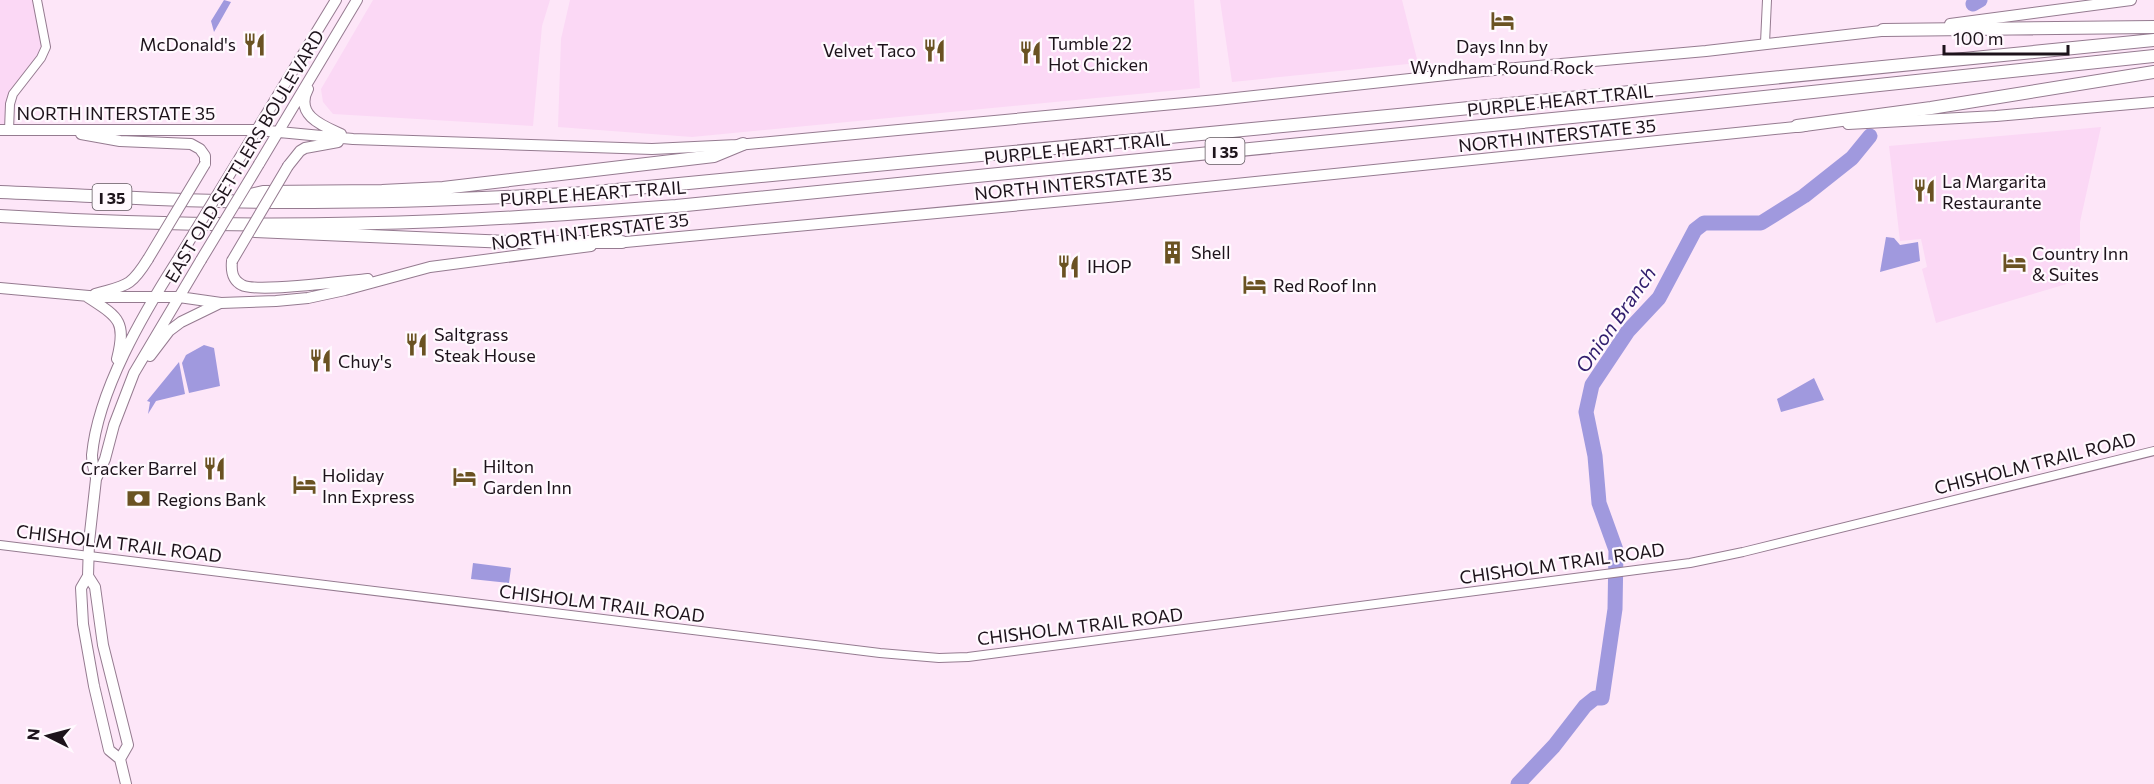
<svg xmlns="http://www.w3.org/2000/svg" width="2154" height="784" viewBox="0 0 2154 784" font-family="Commissioner,sans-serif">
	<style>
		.built { fill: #fbd8f5 }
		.water { fill: #a099de }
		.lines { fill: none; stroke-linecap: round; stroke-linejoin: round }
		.river { stroke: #a099de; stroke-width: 15 }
		.minor-casing { stroke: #957b90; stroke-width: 10 }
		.major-casing { stroke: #957b90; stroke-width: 12 }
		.highway-casing { stroke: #957b90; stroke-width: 14 }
		.minor { stroke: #fff; stroke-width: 8 }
		.major { stroke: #fff; stroke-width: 10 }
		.highway { stroke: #fff; stroke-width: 12 }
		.major-bridge-casing { stroke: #957b90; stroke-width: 12; stroke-linecap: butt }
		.major-bridge { stroke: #fff; stroke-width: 10 }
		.labels { text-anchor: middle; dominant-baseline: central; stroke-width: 4.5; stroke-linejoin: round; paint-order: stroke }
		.shield { fill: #fff9fe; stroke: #61585f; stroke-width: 1.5 }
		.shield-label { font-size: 16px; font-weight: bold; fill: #1d131b }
		.poi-label { font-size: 18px; fill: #1d131b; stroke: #fff9fe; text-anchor: start }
		.street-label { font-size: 18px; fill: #1d131b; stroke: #fff9fe }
		.water-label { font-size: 20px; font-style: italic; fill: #311d6d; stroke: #fff9fe }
	</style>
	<rect width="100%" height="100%" fill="#fde6f8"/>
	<path class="built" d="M0,0H35L43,52L14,88L7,125H0Z
		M373,0H550L542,26L533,126L333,114L323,102L321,89Z
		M570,0H1194L1200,88L692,137L558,127L561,39Z
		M1220,0H1402L1418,63L1232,82Z
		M2101,127L2080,222V280L1936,323L1922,269L1927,267L1921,239L1900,241L1889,146Z"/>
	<path class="water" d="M224,0L231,2L214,32L211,21Z
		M1886,237L1894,238L1900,245L1918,242L1920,261L1880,272Z
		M204,345L214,348L220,386L189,393L182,363L186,355Z
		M179,362L185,394L156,401L148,414L150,402L147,401Z
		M1814,378L1824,400L1781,412L1777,399Z
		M473,563L511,568L509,583L471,579Z"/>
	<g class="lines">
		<path class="river" d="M1973,4L1980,0
			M1518,784L1554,746L1585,706L1595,698H1602L1615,609L1616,550L1599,503L1595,456L1586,412L1592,385L1628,331L1659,298L1695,230L1704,223H1761L1804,196L1852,158L1870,136"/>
		<defs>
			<path id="minor" d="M1765,43L1767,0
				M9,130L10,104L13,94L41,58L46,47L37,0
				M0,545L880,653L939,658L968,657L1690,563L1743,552L2154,451"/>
			<path id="major" d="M1950,24L2131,0
				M308,89C294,115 323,126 341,134
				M1848,124L1996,116L2154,102
				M0,130H258L353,139L652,149L737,145L1217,100L1483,71L1706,51L1890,30
				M81,134L120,141L191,144L200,149L205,156V164
				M236,164L336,0
				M259,164L357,0
				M288,166L300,151L305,148L338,142
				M615,243L1108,197L1805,126
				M232,261C231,271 232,280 242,285C256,293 346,281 368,279
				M0,288L100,297H179L221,303L276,301L308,298L345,290L430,267L591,246
				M95,294C126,285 130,288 148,259
				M86,296C118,317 127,320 117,359
				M150,356L169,331L181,322L220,303
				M96,478C94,471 92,462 92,455C98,391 143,314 177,261
				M88,576L95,587L103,645L128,745L120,759
				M126,784L120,759L109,750L94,686L83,624L81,588L88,576L89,542L96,479L105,459L114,425L134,373L201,260"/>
			<path id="highway" d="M1883,30L2154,27
				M1797,126L1931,108L2154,72
				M0,192C104,196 209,203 313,202C404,202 495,198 585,193L1419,113L2154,40
				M242,197L263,192L382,191L443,188L714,156L743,144
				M0,216C146,225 294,227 441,221C519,218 598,212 676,206L1613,113L2154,56
				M255,231L508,242H622"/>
		</defs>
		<use href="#minor" class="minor-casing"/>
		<use href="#major" class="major-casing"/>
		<use href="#highway" class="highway-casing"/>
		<use href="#minor" class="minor"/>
		<use href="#major" class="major"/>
		<use href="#highway" class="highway"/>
		<defs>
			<path id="major-bridge" d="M148,259L205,164
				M201,260L259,164
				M177,261L236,164
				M232,261L288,166"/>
		</defs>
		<use href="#major-bridge" class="major-bridge-casing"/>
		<use href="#major-bridge" class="major-bridge"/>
	</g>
	<defs>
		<symbol id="hotel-bare" viewBox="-9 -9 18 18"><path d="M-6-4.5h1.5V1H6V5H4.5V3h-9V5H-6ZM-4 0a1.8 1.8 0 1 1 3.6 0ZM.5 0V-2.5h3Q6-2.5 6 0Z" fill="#6a5222" stroke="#fff9fe" stroke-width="2.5" paint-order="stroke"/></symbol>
		<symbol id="restaurant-bare" viewBox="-9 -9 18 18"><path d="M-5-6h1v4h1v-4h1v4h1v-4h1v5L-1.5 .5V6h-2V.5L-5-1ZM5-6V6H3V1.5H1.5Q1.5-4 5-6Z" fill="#6a5222" stroke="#fff9fe" stroke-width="2.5" paint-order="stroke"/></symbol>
		<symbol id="building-bare" viewBox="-9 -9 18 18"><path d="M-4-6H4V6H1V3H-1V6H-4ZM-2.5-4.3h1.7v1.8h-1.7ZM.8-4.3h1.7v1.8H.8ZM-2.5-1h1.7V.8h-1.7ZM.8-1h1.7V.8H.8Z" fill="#6a5222" stroke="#fff9fe" stroke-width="2.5" paint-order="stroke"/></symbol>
		<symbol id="bank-bare" viewBox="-9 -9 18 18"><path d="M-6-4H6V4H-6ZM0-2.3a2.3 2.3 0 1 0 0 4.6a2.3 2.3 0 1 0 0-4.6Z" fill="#6a5222" stroke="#fff9fe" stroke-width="2.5" paint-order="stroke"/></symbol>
	</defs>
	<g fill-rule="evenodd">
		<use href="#hotel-bare" x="1486" y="4" width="33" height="33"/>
		<use href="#restaurant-bare" x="238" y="28" width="33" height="33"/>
		<use href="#restaurant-bare" x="918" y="34" width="33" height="33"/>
		<use href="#restaurant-bare" x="1014" y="36" width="33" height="33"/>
		<use href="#restaurant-bare" x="1908" y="174" width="33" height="33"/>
		<use href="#building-bare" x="1156" y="236" width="33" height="33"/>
		<use href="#hotel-bare" x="1998" y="246" width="33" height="33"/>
		<use href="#restaurant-bare" x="1052" y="250" width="33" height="33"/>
		<use href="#hotel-bare" x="1238" y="268" width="33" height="33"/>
		<use href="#restaurant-bare" x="400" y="328" width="33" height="33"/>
		<use href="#restaurant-bare" x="304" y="344" width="33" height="33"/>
		<use href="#restaurant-bare" x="198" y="452" width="33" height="33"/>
		<use href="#hotel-bare" x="448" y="460" width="33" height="33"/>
		<use href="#hotel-bare" x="288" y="468" width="33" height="33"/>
		<use href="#bank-bare" x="122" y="482" width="33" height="33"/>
	</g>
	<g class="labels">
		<g class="shield">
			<rect x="1205.5" y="138" width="39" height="26" rx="4.5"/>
			<rect x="92.5" y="184" width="39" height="26" rx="4.5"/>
		</g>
		<g class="shield-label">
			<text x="1225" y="151">I 35</text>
			<text x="112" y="197">I 35</text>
		</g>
		<g class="poi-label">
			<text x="1048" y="43">Tumble 22<tspan x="1048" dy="21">Hot Chicken</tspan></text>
			<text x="236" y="44" text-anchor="end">McDonald's</text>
			<text x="1502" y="46" text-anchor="middle">Days Inn by<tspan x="1502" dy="21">Wyndham Round Rock</tspan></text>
			<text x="916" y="50" text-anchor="end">Velvet Taco</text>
			<text x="1942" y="181">La Margarita<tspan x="1942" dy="21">Restaurante</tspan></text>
			<text x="1191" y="252">Shell</text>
			<text x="2032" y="253">Country Inn<tspan x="2032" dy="21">&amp; Suites</tspan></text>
			<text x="1087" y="266">IHOP</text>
			<text x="1273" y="285">Red Roof Inn</text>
			<text x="434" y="334">Saltgrass<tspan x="434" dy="21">Steak House</tspan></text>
			<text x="338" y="361">Chuy's</text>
			<text x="483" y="466">Hilton<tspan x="483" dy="21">Garden Inn</tspan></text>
			<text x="197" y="468" text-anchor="end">Cracker Barrel</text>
			<text x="322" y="475">Holiday<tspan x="322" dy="21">Inn Express</tspan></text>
			<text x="157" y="499">Regions Bank</text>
		</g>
		<g class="street-label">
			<text transform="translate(1560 100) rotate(-6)">PURPLE HEART TRAIL</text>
			<text x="116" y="113">NORTH INTERSTATE 35</text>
			<text transform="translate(1557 135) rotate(-6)">NORTH INTERSTATE 35</text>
			<text transform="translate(1077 148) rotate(-6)">PURPLE HEART TRAIL</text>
			<text transform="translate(244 156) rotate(-59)">EAST OLD SETTLERS BOULEVARD</text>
			<text transform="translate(1073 183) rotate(-6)">NORTH INTERSTATE 35</text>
			<text transform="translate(593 193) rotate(-4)">PURPLE HEART TRAIL</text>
			<text transform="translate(590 231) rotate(-7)">NORTH INTERSTATE 35</text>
			<text transform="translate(2035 463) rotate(-14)">CHISHOLM TRAIL ROAD</text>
			<text transform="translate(119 543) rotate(7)">CHISHOLM TRAIL ROAD</text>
			<text transform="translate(1562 563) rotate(-8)">CHISHOLM TRAIL ROAD</text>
			<text transform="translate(602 603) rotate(7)">CHISHOLM TRAIL ROAD</text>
			<text transform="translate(1080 626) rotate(-7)">CHISHOLM TRAIL ROAD</text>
		</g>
		<g class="water-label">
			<text transform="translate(1615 319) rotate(-55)">Onion Branch</text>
		</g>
	</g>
	<g transform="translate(48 736) rotate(276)" stroke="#fff9fe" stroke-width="4.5" paint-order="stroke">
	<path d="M0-4.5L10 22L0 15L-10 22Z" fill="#1d131b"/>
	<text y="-9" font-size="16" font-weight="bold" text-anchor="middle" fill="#1d131b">N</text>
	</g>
	<path d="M1944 45v9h124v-9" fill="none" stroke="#1d131b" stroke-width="3"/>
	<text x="1953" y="45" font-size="18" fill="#1d131b" stroke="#fff9fe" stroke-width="4.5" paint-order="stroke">100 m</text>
</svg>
